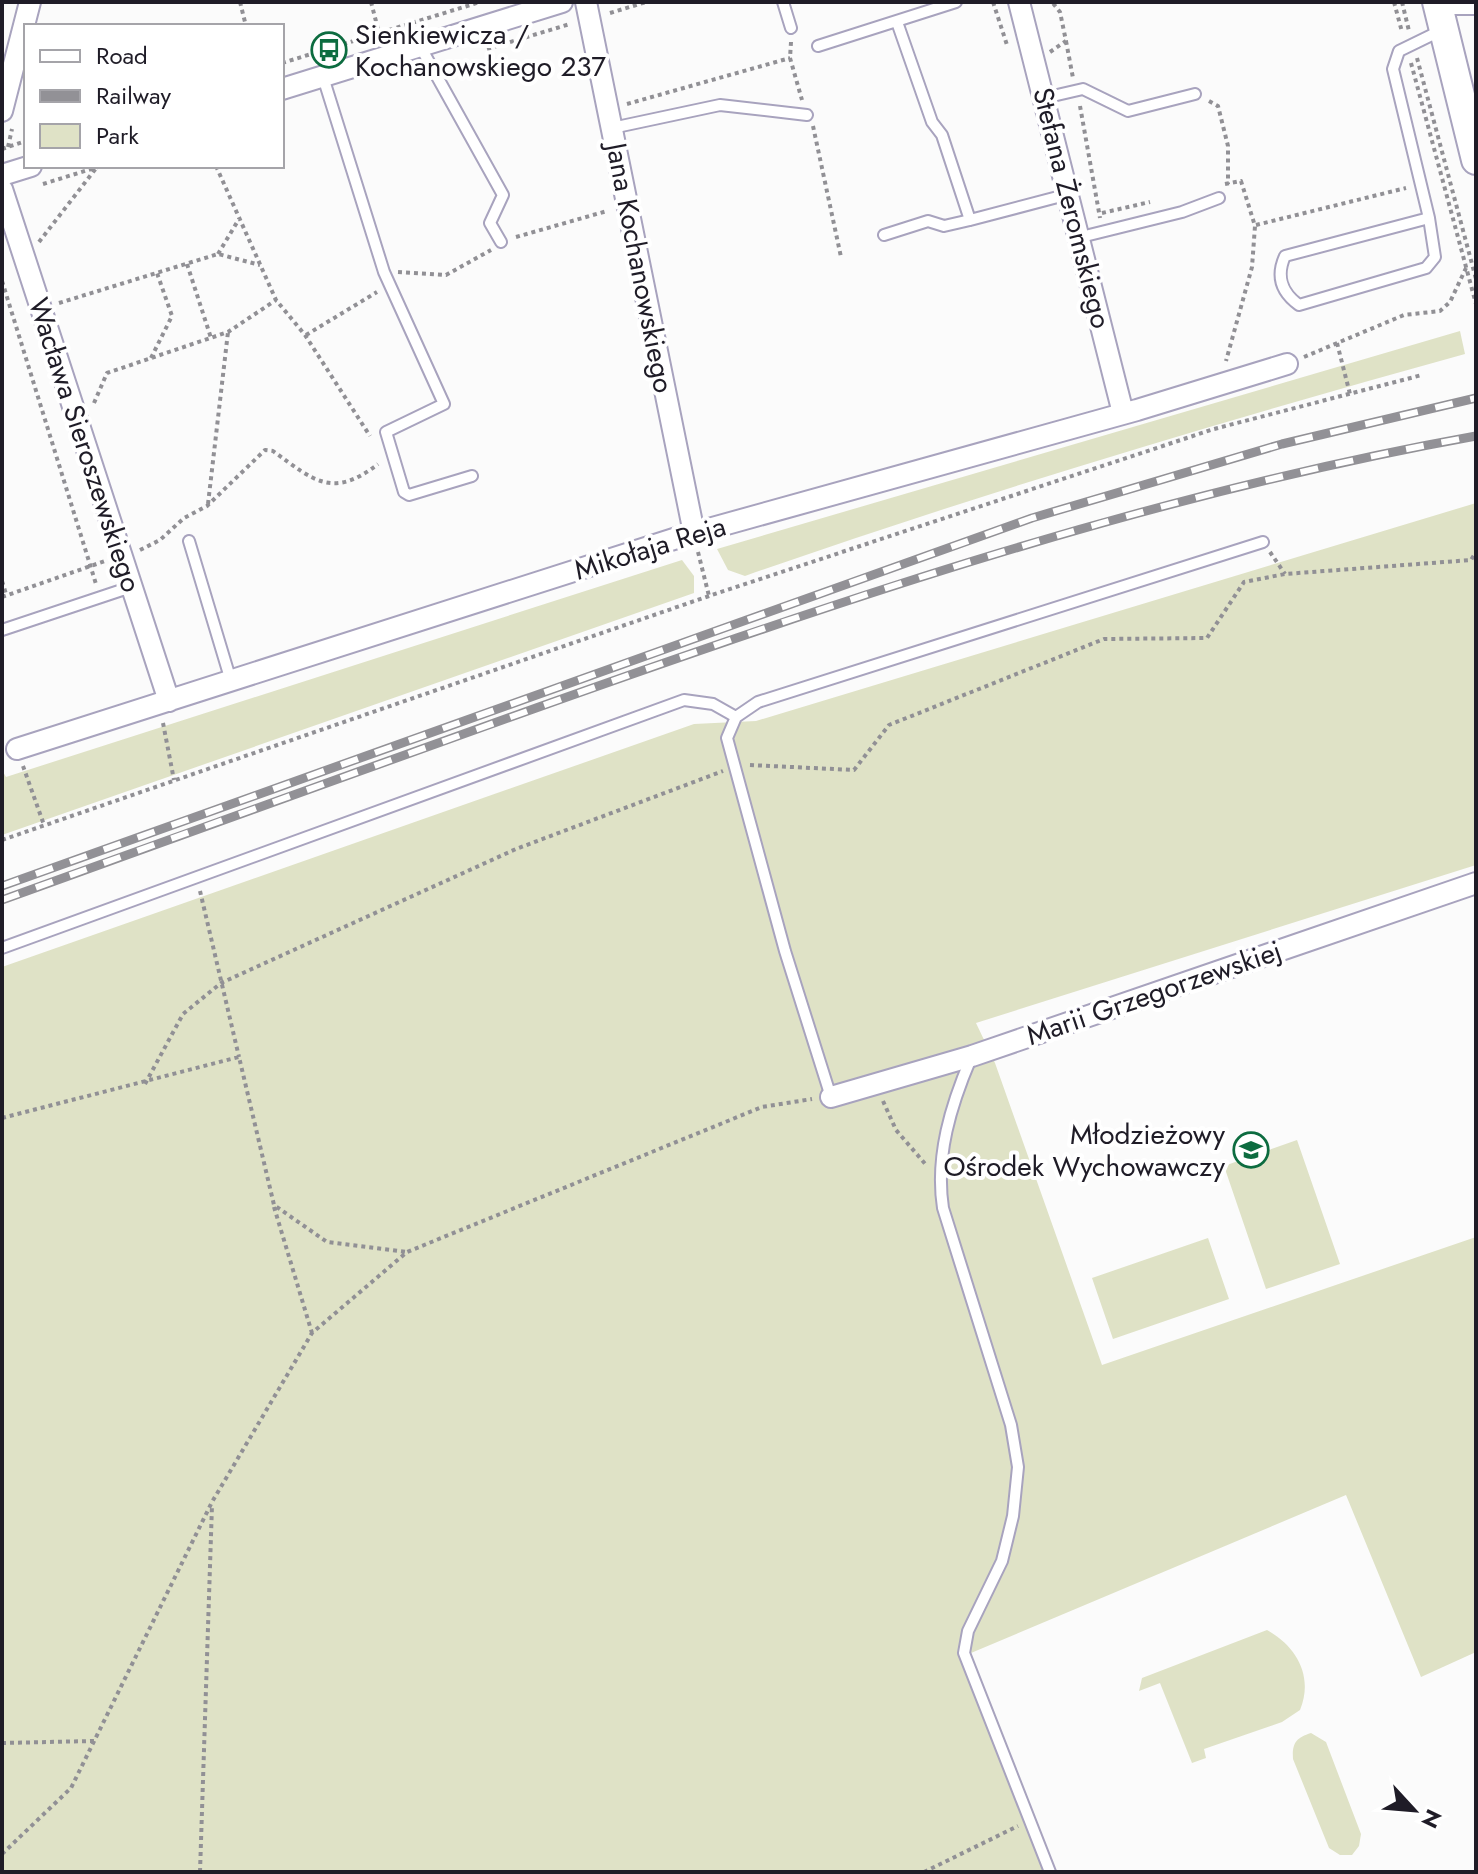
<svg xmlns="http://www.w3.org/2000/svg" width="1478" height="1874" viewBox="0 0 1478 1874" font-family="Jost,sans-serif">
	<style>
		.green { fill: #dfe2c6 }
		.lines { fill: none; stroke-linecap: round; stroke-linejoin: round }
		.service-casing { stroke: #a8a3be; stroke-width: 14 }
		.minor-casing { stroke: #a8a3be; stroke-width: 24 }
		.secondary-casing { stroke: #a8a3be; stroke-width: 32 }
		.path { stroke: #919095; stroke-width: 4; stroke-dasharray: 4 4; stroke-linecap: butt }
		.service { stroke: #fff; stroke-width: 10 }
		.minor { stroke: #fff; stroke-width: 20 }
		.secondary { stroke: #fff; stroke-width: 28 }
		.rail-casing { stroke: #929196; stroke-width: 9 }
		.rail { stroke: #fff; stroke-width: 6; stroke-dasharray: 18; stroke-linecap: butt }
		.labels { text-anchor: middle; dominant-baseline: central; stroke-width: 8; stroke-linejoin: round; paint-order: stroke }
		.poi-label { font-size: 28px; fill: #1f1c27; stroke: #fff; text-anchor: start }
		.street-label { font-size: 28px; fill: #1f1c27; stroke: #fff }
	</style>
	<rect width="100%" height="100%" fill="#fbfbfb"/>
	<path class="green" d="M1460,331L1465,354C1223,421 982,493 745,576L728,570L717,549Z
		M1476,503V865L976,1023L995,1063L1102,1365L1476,1237V1652L1421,1677L1346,1495L971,1653L1045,1872H2V967L694,724L756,721Z
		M682,560L694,576V593L2,835V770L6,777Z
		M1297,1140L1340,1264L1266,1289L1224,1166Z
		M1208,1238L1229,1299L1113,1339L1092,1278Z
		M1267,1630C1296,1646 1314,1676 1300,1710L1282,1722L1204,1749L1206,1758L1192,1763L1160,1683L1139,1691L1142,1678Z
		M1311,1733L1326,1742L1361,1834L1359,1846L1352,1855H1340L1329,1848L1293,1759C1292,1743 1296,1738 1311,1733Z"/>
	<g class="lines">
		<defs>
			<path id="service" d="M783,2L791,28
				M1441,9H1476
				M897,22L932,122L942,135L970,220
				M420,46L503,195L490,223L501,242
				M818,46L956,2
				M323,77L384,272L444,404L386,432L404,492L409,495L472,476
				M1044,98L1083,89L1128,111L1195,94
				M612,128L720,105L807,115
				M1429,218L1435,257L1426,268L1299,305C1281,292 1276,276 1285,256L1429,218L1393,69L1399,51L1442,30
				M884,235L928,221L944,226L970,220L1069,194
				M1081,237L1182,212L1219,198
				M189,541L231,681
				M2,630L131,587
				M2,948L684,700L713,704L736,717
				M971,1058C951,1105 935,1156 943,1208L1011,1425L1018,1467L1013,1516L1002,1561L968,1631L964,1653L1050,1872
				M831,1097L785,951L727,738L736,717L758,702L1263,542"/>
			<path id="minor" d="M586,2L694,533
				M1019,2L1123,413
				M282,89L562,2
				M2,111L30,2
				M2,175L31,166
				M2,189L169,701
				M17,749L680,537L1137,410L1287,364
				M831,1097L972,1056L1476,883"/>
			<path id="secondary" d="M1437,2L1476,160"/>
		</defs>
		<use href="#service" class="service-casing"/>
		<use href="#minor" class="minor-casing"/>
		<use href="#secondary" class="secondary-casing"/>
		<path class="path" d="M240,2L246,26
			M371,2L379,33
			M993,2L1007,45
			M1394,2L1402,32
			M1402,2L1409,31
			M610,13L646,2
			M1066,41L1073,78
			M791,42L790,58L802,100
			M487,49L570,24
			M1050,52L1066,41L1060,12L1052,2
			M1417,58L1476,279
			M282,63L480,2
			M1411,63L1476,304
			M1209,101L1218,106L1228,146V184
			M627,104L790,58
			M1080,106L1100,218
			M813,126L841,257
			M8,147L12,129
			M2,149L26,141
			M216,166L276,300L305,335L370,436
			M43,184L101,166
			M1225,184L1241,181L1255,226L1252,267L1226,361
			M1102,213L1150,202
			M1256,225L1406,188
			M516,237L607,211
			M39,242L97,167
			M218,254L239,219
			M187,264L211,338
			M398,272L446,275L491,250
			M2,281L96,584
			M59,303L218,254L260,265
			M306,335L377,292
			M1337,343L1350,394
			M1304,357L1404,315L1440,311L1450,302L1466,268
			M151,358L172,316L157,273
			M94,403L107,373L228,332L276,300
			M208,504L228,332
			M140,550L160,540L184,518L207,506L265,450L273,451C314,481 333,499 378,464
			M698,552L709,596
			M1270,552L1285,574
			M2,581L6,594
			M2,597L105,561
			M163,723L174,780
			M750,765L854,770L889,725L1104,639L1207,638L1244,582L1285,574L1471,560L1476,552
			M23,766L44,825
			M2,840L709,596L1214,429L1422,375
			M200,891L239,1057
			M145,1084L183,1014L221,983L516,849L723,771
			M883,1101L896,1130L927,1166
			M2,1118L239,1057L274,1205L327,1242L407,1252
			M274,1207L312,1333
			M2,1743L94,1741
			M2,1854L71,1788L212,1502L312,1333L407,1252L762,1107L812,1099
			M200,1872L212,1505
			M924,1872L1018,1826"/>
		<use href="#service" class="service"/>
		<use href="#minor" class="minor"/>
		<use href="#secondary" class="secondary"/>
		<defs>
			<path id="rail" d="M2,886L1032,518L1282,444L1476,398
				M2,900C180,835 358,772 536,708C845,598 1153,494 1476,436"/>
		</defs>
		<use href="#rail" class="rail-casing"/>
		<use href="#rail" class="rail"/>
	</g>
	<defs>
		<symbol id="bus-ring" viewBox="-11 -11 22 22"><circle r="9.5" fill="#fff" stroke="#0d6c40" stroke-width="1.5"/><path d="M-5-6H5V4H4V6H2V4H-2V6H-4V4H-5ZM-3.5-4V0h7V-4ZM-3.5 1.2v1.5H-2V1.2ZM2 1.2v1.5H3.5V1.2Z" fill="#0d6c40"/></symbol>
		<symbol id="school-ring" viewBox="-11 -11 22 22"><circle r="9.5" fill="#fff" stroke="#0d6c40" stroke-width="1.5"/><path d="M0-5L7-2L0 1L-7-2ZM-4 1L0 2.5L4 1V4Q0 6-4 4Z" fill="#0d6c40"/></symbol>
	</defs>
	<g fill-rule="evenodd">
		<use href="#bus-ring" x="309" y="30" width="40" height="40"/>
		<use href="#school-ring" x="1231" y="1130" width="40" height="40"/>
	</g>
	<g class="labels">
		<g class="poi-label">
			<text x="355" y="34">Sienkiewicza /<tspan x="355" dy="32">Kochanowskiego 237</tspan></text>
			<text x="1225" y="1134" text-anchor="end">Młodzieżowy<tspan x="1225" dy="32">Ośrodek Wychowawczy</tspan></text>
		</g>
		<g class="street-label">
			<text transform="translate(1072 208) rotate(76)">Stefana Żeromskiego</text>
			<text transform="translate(640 268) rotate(79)">Jana Kochanowskiego</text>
			<text transform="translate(85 445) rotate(72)">Wacława Sieroszewskiego</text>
			<text transform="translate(650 548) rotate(-17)">Mikołaja Reja</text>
			<text transform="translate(1154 993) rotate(-19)">Marii Grzegorzewskiej</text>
		</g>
	</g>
	<rect width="1478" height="1874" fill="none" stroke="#1f1c27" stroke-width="8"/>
	<rect x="24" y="24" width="260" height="144" fill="#ffffff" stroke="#a5a4a9" stroke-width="2"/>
	<rect x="40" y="50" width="40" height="12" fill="#ffffff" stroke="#a5a4a9" stroke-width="2"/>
	<text x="96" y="64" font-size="24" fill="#1f1c27">Road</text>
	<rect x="40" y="90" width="40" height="12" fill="#929196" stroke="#a5a4a9" stroke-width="2"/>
	<text x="96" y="104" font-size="24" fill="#1f1c27">Railway</text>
	<rect x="40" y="124" width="40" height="24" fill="#dfe2c6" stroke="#a5a4a9" stroke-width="2"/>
	<text x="96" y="144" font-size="24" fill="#1f1c27">Park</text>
	<g transform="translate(1414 1810) rotate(116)" stroke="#ffffff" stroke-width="6" paint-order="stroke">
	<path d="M0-6L14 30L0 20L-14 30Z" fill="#1f1c27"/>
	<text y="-12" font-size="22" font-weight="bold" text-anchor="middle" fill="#1f1c27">N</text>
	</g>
</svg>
